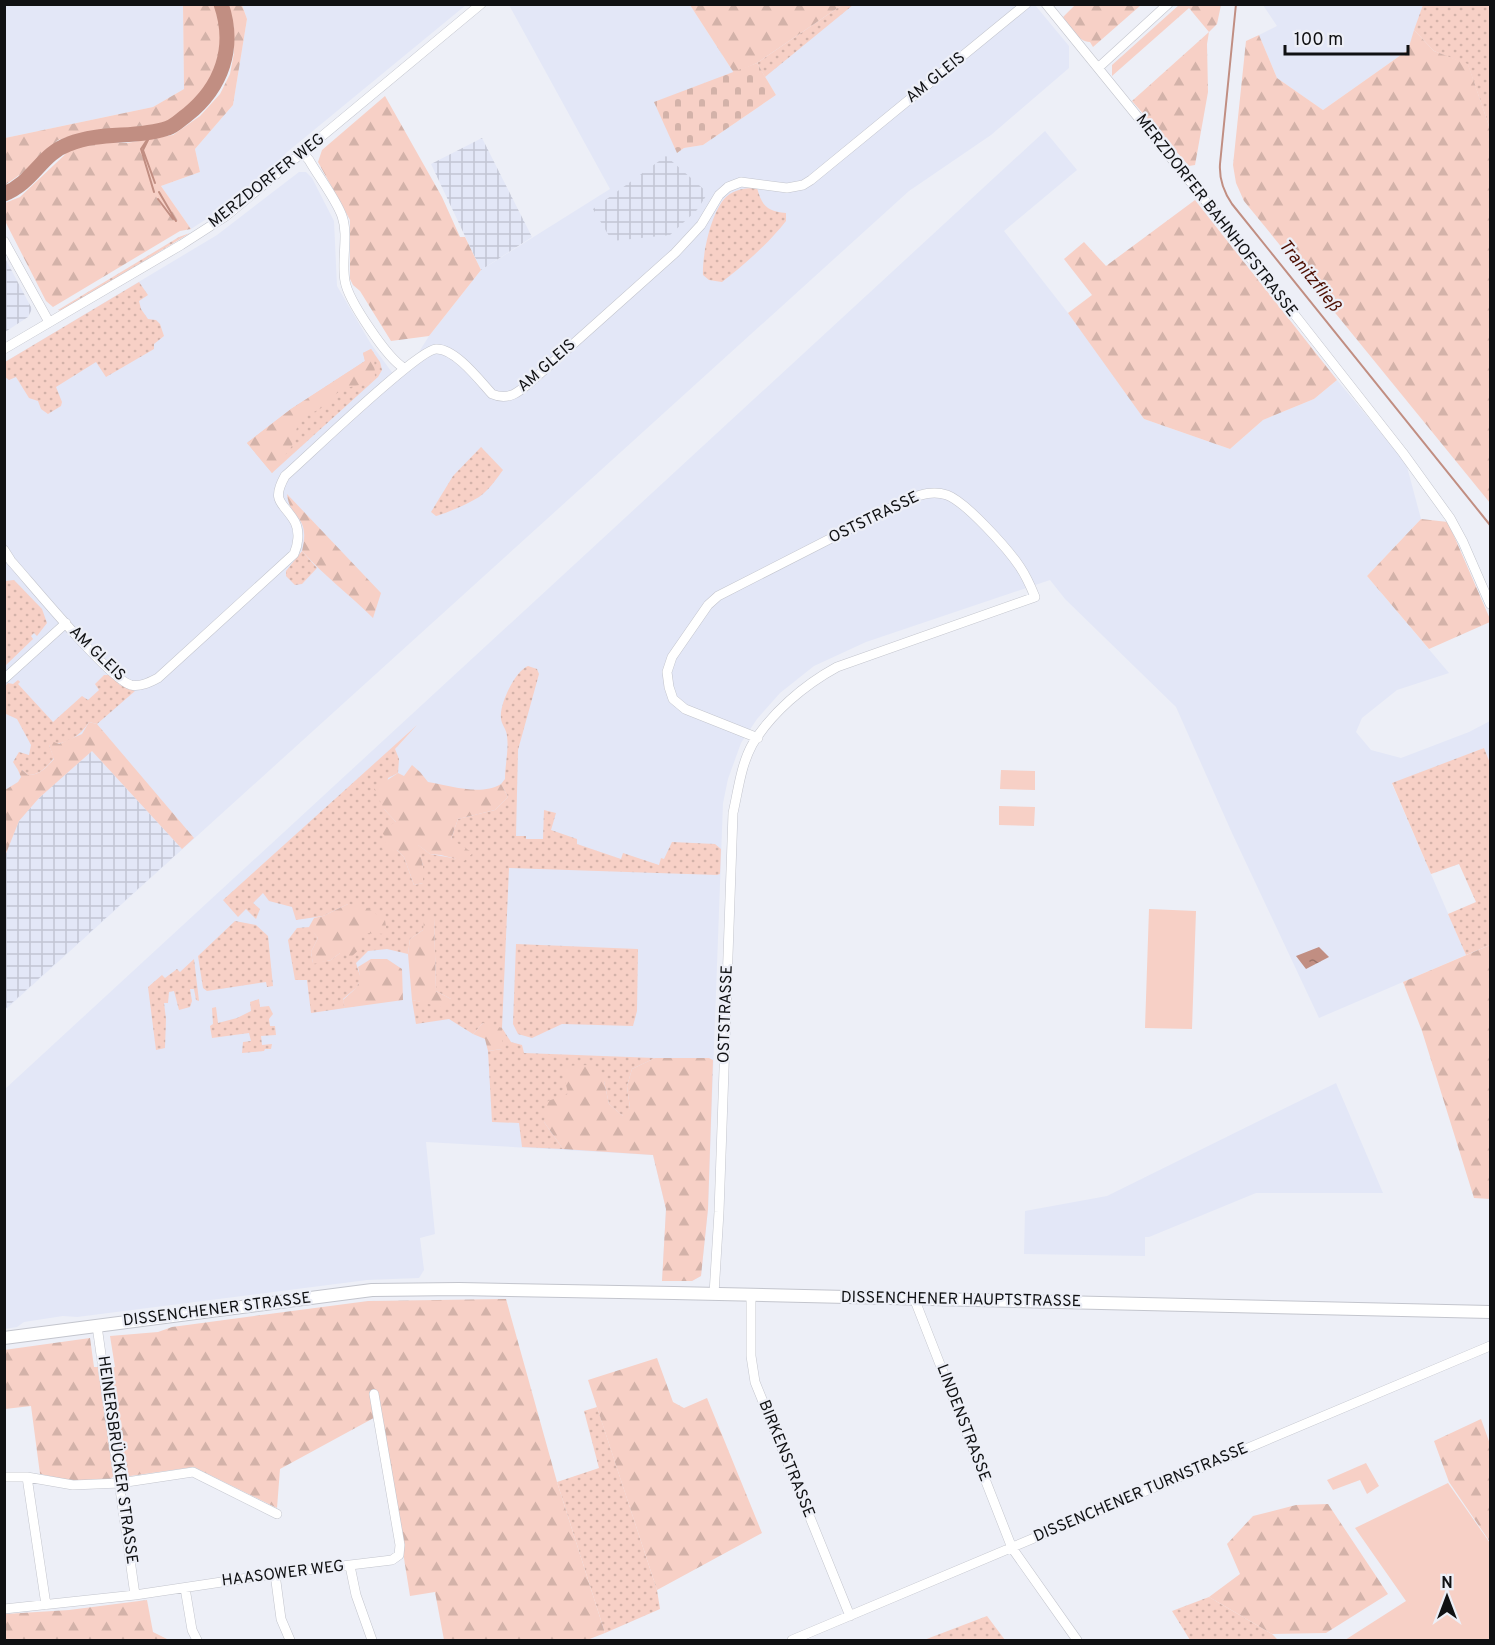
<svg xmlns="http://www.w3.org/2000/svg" width="1495" height="1645" viewBox="0 0 1495 1645" font-family="Overpass,sans-serif">
	<style>
		.built { fill: #e3e7f7 }
		.industrial { fill: url(#industrial-grid) }
		.grass { fill: url(#grass-dots) }
		.forest { fill: url(#forest-firs) }
		.cemetery { fill: url(#cemetery-stones) }
		.park { fill: #f7d0c6 }
		.water { fill: url(#water-ripples) }
		.lines { fill: none; stroke-linecap: round; stroke-linejoin: round }
		.stream { stroke: #c18e82; stroke-width: 2 }
		.river { stroke: #c18e82; stroke-width: 15 }
		.minor-casing { stroke: #c3c5cd; stroke-width: 10 }
		.major-casing { stroke: #c3c5cd; stroke-width: 14 }
		.minor { stroke: #fff; stroke-width: 9 }
		.major { stroke: #fff; stroke-width: 12 }
		.labels { text-anchor: middle; dominant-baseline: central; stroke-width: 4.5; stroke-linejoin: round; paint-order: stroke }
		.street-label { font-size: 16px; fill: #101113; stroke: #edeff7 }
		.water-label { font-size: 18px; font-style: italic; fill: #4e1004; stroke: #edeff7 }
	</style>
	<defs>
		<pattern id="industrial-grid" width="8" height="8" patternUnits="userSpaceOnUse" patternTransform="scale(1.5)"><rect width="8" height="8" fill="#e3e7f7"/><path d="M0 4h8M4 0v8" fill="none" stroke="#c2c5d3"/></pattern>
		<pattern id="grass-dots" width="8" height="8" patternUnits="userSpaceOnUse" patternTransform="scale(1.5)"><rect width="8" height="8" fill="#f7d0c6"/><path d="M2 2h.1M6 6h.1" fill="none" stroke="#d3b2a9" stroke-width="1.8" stroke-linecap="round"/></pattern>
		<pattern id="forest-firs" width="22" height="20" patternUnits="userSpaceOnUse" patternTransform="scale(1.5)"><rect width="22" height="20" fill="#f7d0c6"/><path d="M5 1l3.5 6h-7zM16 11l3.5 6h-7z" fill="#d3b2a9"/></pattern>
		<pattern id="cemetery-stones" width="16" height="16" patternUnits="userSpaceOnUse" patternTransform="scale(1.5)"><rect width="16" height="16" fill="#f7d0c6"/><path d="M2 7V4a2 2 0 0 1 4 0v3zM10 15v-3a2 2 0 0 1 4 0v3z" fill="#d3b2a9"/></pattern>
		<pattern id="water-ripples" width="26" height="14" patternUnits="userSpaceOnUse" patternTransform="scale(1.5)"><rect width="26" height="14" fill="#c18e82"/><path d="M2 4q2-2 4 0t4 0M15 11q2-2 4 0t4 0" fill="none" stroke="#9b7369"/></pattern>
	</defs>
	<rect width="100%" height="100%" fill="#edeff7"/>
	<path class="built" d="M5,5H183L184,89L153,107L5,138Z
		M242,5H466L286,153L280,162L225,207L191,229L161,186L200,172L195,149L233,105L247,19Z
		M509,5H690L734,73L655,102L677,153L684,148L703,145L776,95L757,63L842,5H1035L1069,46V68L991,135L909,191L5,1010V362L217,235L299,172H306L312,178L334,221L337,286L371,344L394,375L419,352L429,336L481,270L610,189Z
		M1263,5H1423L1408,50L1323,110L1277,78L1259,35L1277,26Z
		M1045,131L1077,170L1004,231L1092,344L1144,419L1230,449L1263,420L1314,399L1337,380L1406,463L1421,519L1367,576L1449,673L1397,690L1362,718L1356,732L1371,750L1401,758L1469,732L1490,721V763L1484,748L1392,784L1466,955L1319,1018L1232,833L1176,707L1065,599L1050,580L866,642L814,666L780,693L757,719L741,743L728,779L723,803L708,1209L701,1276L692,1281H662L666,1209L653,1155L426,1142L435,1234L420,1238L424,1270L419,1278L367,1280L77,1317L63,1316L24,1322L17,1327L5,1329V1089Z
		M1336,1083L1383,1193H1256L1149,1237H1145V1256L1024,1254L1025,1211L1107,1196Z"/>
	<path class="industrial" d="M482,138L532,237L481,270L431,164Z
		M666,156L708,193L697,210L670,235L612,241L593,209Z
		M5,258L32,309L28,317L5,332Z
		M92,751L182,849L5,1009V856L19,821L39,798Z"/>
	<path class="grass" d="M842,5H853L765,77L757,63Z
		M1423,5H1490V129L1468,65L1434,51L1414,30Z
		M757,188C762,206 767,211 786,213V221C768,244 745,264 722,282L709,280L703,275C702,255 711,212 726,197C735,189 745,188 757,188Z
		M190,233L62,311L58,310L179,237Z
		M139,282L148,295L139,301L141,309L148,319L156,320L160,324L164,336L154,344V349L106,377L96,362L56,387L62,402L61,406L48,414L41,409L38,401L29,398L16,377L9,380L5,377V362Z
		M371,349L380,362L382,370L378,377L272,473L247,443L291,409L365,361L363,353Z
		M481,447L503,470C497,478 491,487 484,493C476,501 447,513 436,516L431,512L453,476Z
		M302,551L317,568L302,584L295,585L286,576V571Z
		M14,580L42,609L47,623L37,636L34,633L31,636L33,639L5,666V581Z
		M528,666L537,669L539,674L518,750L516,836H526V839H543L544,810L556,813L551,830L577,839V844L621,859L623,853L659,865L661,858L664,859L672,842L715,844L721,849L720,874L717,875L509,868L502,1028L511,1042L522,1045L524,1053L655,1058L632,1069L627,1086L630,1108L624,1117L609,1104L604,1081L568,1094L544,1122L563,1149L522,1147L519,1123L492,1122L488,1051L502,1049L483,1023L473,1034L449,1019L416,1024L412,1000L422,1002L451,999L436,991L434,916L423,930L410,939L408,954L387,949L368,951L356,963L361,979L356,988L343,999L345,1008L311,1013L307,980H295L288,940L297,928L310,927L318,938L311,952L313,963L331,960L340,953L348,904L323,916L296,920L292,907L269,901L263,893L253,903L260,909L256,919L246,909L238,917L223,900L417,725L395,749L399,759L398,773L388,778L384,809L396,822L397,850L404,857L414,885L423,883V866L417,844L430,854L464,860L451,839L458,819L495,810L508,797L501,784L505,779C505,765 509,749 507,736C507,730 501,724 501,718C499,704 516,670 528,666Z
		M104,675H110L120,685L135,691L97,724L89,722C80,737 66,744 49,745L54,758C47,767 40,775 28,775L22,770H18L13,762L19,752L29,755L31,745L17,719L6,714L5,710V686L8,683L13,684L18,680L20,682L18,684L53,722L82,696L88,700L99,690L95,684Z
		M1484,748L1490,763V945L1466,955L1448,914L1476,902L1459,864L1431,874L1392,783Z
		M235,921L256,925L268,936L273,986L267,987L266,982L207,991L203,988L198,956Z
		M516,944L638,949L637,1011L633,1026L562,1024L532,1038L518,1034L513,1024Z
		M194,959L199,1001L196,1000L194,989H190L192,1001L190,1007L179,1010L174,991L169,992L168,1003H164L166,1019L165,1048L156,1050L148,987L162,975L165,978L177,969L180,972Z
		M259,999L260,1007L269,1006L273,1014L269,1019L270,1026H275L276,1035L261,1036L262,1045L272,1044L271,1049H265L264,1051L242,1053L243,1042L251,1041L249,1033L212,1038L210,1026L213,1024L212,1008L216,1007L218,1023L237,1018L251,1011L250,1002Z
		M597,1407L657,1590L660,1609L605,1633L557,1482L599,1468L584,1411Z
		M1209,1597L1272,1634L1278,1640H1190L1172,1611Z
		M987,1616L1005,1640H924Z"/>
	<path class="forest" d="M1076,4H1141V5L1093,47L1090,42C1078,42 1070,26 1063,17Z
		M183,5H215L222,34V54L217,69L209,84L194,104L168,122L129,130H96L58,140L28,169L5,185V138L153,107L184,89Z
		M228,5H242L247,19L233,105L195,149L200,172L161,186L191,229L180,231L53,307L46,301L5,221V203L20,197L73,147L93,142L127,143L173,135L200,116L220,94L230,74L234,53V28Z
		M690,5H842L757,63L734,73Z
		M1179,5H1221L1217,24L1209,32L1207,44L1208,92L1195,165L1189,166L1132,101L1209,32L1189,8L1112,76V65Z
		M1414,30L1434,51L1468,64L1490,129V503L1244,201L1236,183L1233,165L1246,41L1259,35L1277,78L1323,110L1408,50Z
		M385,96L442,197L460,237H465L481,270L429,336L391,341L360,291L353,285L350,279V220L318,162L322,150Z
		M1195,200L1337,380L1314,399L1263,420L1230,449L1144,419L1068,313L1092,295L1064,259L1084,242L1106,266Z
		M371,349L374,353L375,378L369,383L346,388L334,395L325,406L299,420L292,446L272,473L247,443L291,409L365,361L363,353Z
		M287,494L381,593L373,618C350,595 324,576 302,551C311,514 290,521 287,494Z
		M1421,519L1448,522L1490,619V622L1429,649L1367,576Z
		M89,722L97,724L194,838L182,849L92,751L39,798L19,821L5,856V790L18,782L21,777L18,770H22L28,775C40,775 47,767 54,759L49,745L51,741L59,744L82,734Z
		M412,765L420,772L428,782C451,786 481,796 501,784L508,797L495,810L458,819L451,839L473,853L464,861L441,855L430,854L418,845L423,866V883L414,885L404,857L397,850L389,854L382,848L387,839L380,830L396,822L384,809L374,789L398,773L404,776Z
		M348,904L366,907L385,920L387,934L361,933L362,947L351,957L340,953L331,960L313,964L311,952L318,938L309,927L314,918L323,916Z
		M425,913L434,916L436,991L451,999L446,1008L412,1000L408,954L410,939L423,930Z
		M1490,945V1199L1474,1198L1422,1031L1403,982Z
		M371,959H387L402,969L403,1000L345,1008L343,1000C356,988 363,985 358,967Z
		M483,1023L502,1028V1049L488,1051L485,1039L473,1034Z
		M655,1058H709L713,1060L708,1209L701,1276L692,1281H662L666,1209L653,1155L563,1149L544,1122L548,1101L568,1094L562,1066L591,1065L604,1081L609,1104L623,1116L630,1108L627,1086L632,1069Z
		M506,1299L557,1482L605,1633L587,1640H444L435,1592L410,1596L381,1414L280,1469L277,1508L194,1467L123,1477L108,1368L115,1367L110,1336L158,1332L172,1327L368,1301Z
		M90,1338L94,1367H100L115,1474L110,1480L73,1481L40,1474L31,1406L5,1409L4,1350Z
		M657,1358L673,1402L684,1408L707,1398L762,1533L657,1590L588,1380Z
		M1481,1419L1490,1444V1542L1449,1482L1434,1441Z
		M1328,1504L1388,1594L1326,1633L1272,1634L1209,1597L1240,1574L1227,1544L1253,1516L1296,1505Z
		M147,1600L153,1632L167,1639L187,1640H5V1614L69,1610Z"/>
	<path class="cemetery" d="M757,63L776,95L703,145L684,148L677,153L654,102Z"/>
	<path class="park" d="M1001,770L1035,771V790L1000,789Z
		M999,806L1035,807L1034,826L999,825Z
		M1149,909L1196,911L1192,1029L1145,1028Z
		M1366,1463L1379,1486L1367,1494L1360,1480L1333,1490L1327,1480Z
		M1448,1483L1490,1543V1640H1345L1406,1601L1355,1528Z"/>
	<path class="water" d="M1319,947L1329,957L1306,969L1296,956Z"/>
	<g class="lines">
		<path class="stream" d="M1236,4L1220,164C1219,179 1223,191 1232,204L1490,525
			M153,131L141,149L154,192
			M149,138L143,150L155,183
			M159,192L176,221
			M158,199L173,219"/>
		<path class="river" d="M4,194C34,182 41,154 69,144C101,131 136,139 168,128C175,126 181,119 187,115C222,87 236,47 221,4"/>
		<defs>
			<path id="minor" d="M1046,4L1193,185L1403,453L1450,518L1463,542L1490,604
				M1098,68L1168,4
				M303,153L309,160C318,176 336,199 342,216C349,236 341,260 345,281C348,300 387,358 404,368
				M4,241L49,322
				M4,349L181,245L226,216L481,4
				M4,550L11,561C30,582 110,680 131,685C141,687 150,682 158,678L294,554C298,545 300,532 295,522C284,502 270,503 285,476C308,456 417,350 436,349C455,348 480,381 492,394C510,402 521,390 534,379L675,253L701,225L719,195L728,187L741,182L787,188L803,185L811,180L1026,4
				M4,679L66,623
				M714,1294L719,1212L733,813C738,791 741,765 752,745C771,713 804,685 837,667L1035,597C1031,587 1026,576 1020,567C1008,549 966,502 947,495C932,490 920,495 906,500L718,596L708,605L672,657L667,672L669,687L673,699L685,709L758,738
				M751,1295V1356L755,1382L850,1616
				M914,1298L1012,1548L1077,1640
				M97,1326L135,1595
				M4,1477H27L73,1485L120,1483L193,1472L277,1514
				M27,1477L46,1605
				M350,1566L356,1595L372,1640
				M275,1574L281,1619L290,1640
				M185,1588L192,1630L197,1640
				M4,1609L135,1595L275,1574L392,1560L399,1555L400,1545L374,1394
				M792,1640L1490,1346"/>
			<path id="major" d="M4,1338L372,1290L459,1289L674,1293L1490,1312"/>
		</defs>
		<use href="#minor" class="minor-casing"/>
		<use href="#major" class="major-casing"/>
		<use href="#minor" class="minor"/>
		<use href="#major" class="major"/>
	</g>
	<g class="labels">
		<g class="street-label">
			<text transform="translate(936 78) rotate(-39)">AM GLEIS</text>
			<text transform="translate(267 181) rotate(-38)">MERZDORFER WEG</text>
			<text transform="translate(1216 216) rotate(52)">MERZDORFER BAHNHOFSTRASSE</text>
			<text transform="translate(547 366) rotate(-41)">AM GLEIS</text>
			<text transform="translate(874 518) rotate(-26)">OSTSTRASSE</text>
			<text transform="translate(97 654) rotate(44)">AM GLEIS</text>
			<text transform="translate(726 1014) rotate(-88)">OSTSTRASSE</text>
			<text transform="translate(961 1300) rotate(1)">DISSENCHENER HAUPTSTRASSE</text>
			<text transform="translate(217 1310) rotate(-7)">DISSENCHENER STRASSE</text>
			<text transform="translate(963 1423) rotate(69)">LINDENSTRASSE</text>
			<text transform="translate(786 1459) rotate(68)">BIRKENSTRASSE</text>
			<text transform="translate(117 1460) rotate(82)">HEINERSBRÜCKER STRASSE</text>
			<text transform="translate(1141 1493) rotate(-23)">DISSENCHENER TURNSTRASSE</text>
			<text transform="translate(283 1574) rotate(-7)">HAASOWER WEG</text>
		</g>
		<g class="water-label">
			<text transform="translate(1309 276) rotate(51)">Tranitzfließ</text>
		</g>
	</g>
	<rect width="1495" height="1645" fill="none" stroke="#101113" stroke-width="12"/>
	<g transform="translate(1447 1597)" stroke="#edeff7" stroke-width="4.5" paint-order="stroke">
	<path d="M0-4.5L10 22L0 15L-10 22Z" fill="#101113"/>
	<text y="-9" font-size="16" font-weight="bold" text-anchor="middle" fill="#101113">N</text>
	</g>
	<path d="M1285 45v9h123v-9" fill="none" stroke="#101113" stroke-width="3"/>
	<text x="1294" y="45" font-size="18" fill="#101113" stroke="#edeff7" stroke-width="4.5" paint-order="stroke">100 m</text>
</svg>
